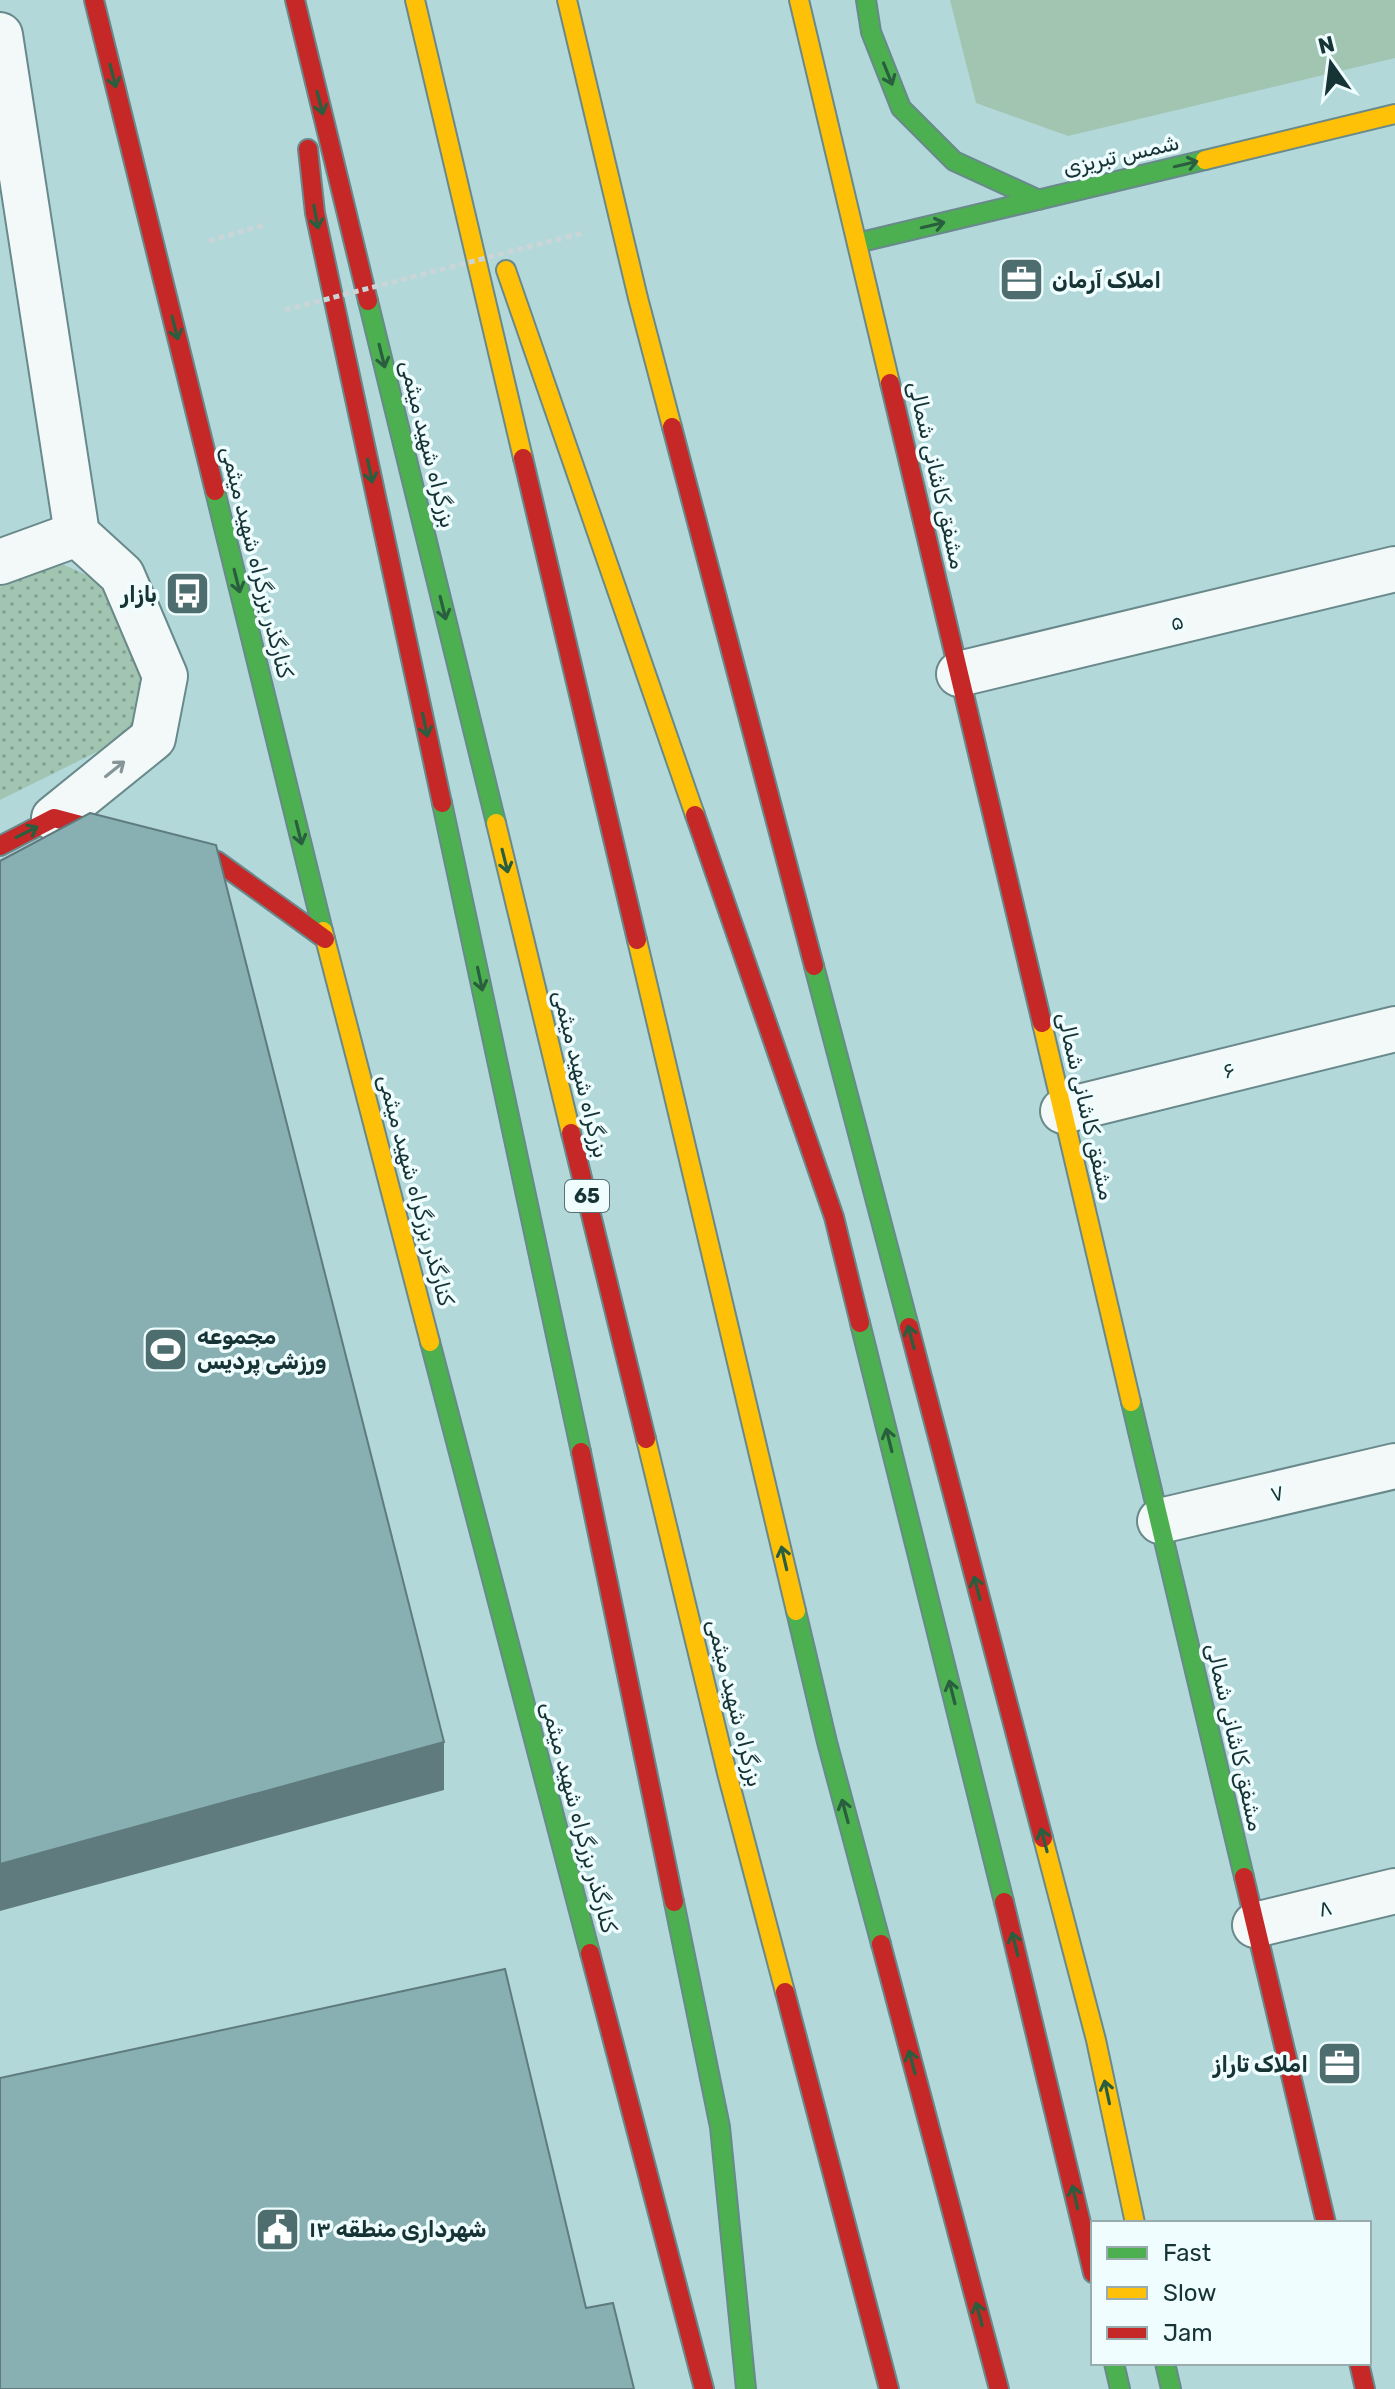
<svg xmlns="http://www.w3.org/2000/svg" width="1395" height="2389" viewBox="0 0 1395 2389" font-family="Rubik,Vazirmatn,sans-serif">
	<style>
		.grass { fill: url(#grass-dots) }
		.park { fill: #a2c5b1 }
		.lines { fill: none; stroke-linecap: round; stroke-linejoin: round }
		.street-casing { stroke: #69898b; stroke-width: 48 }
		.fast-casing { stroke: #69898b; stroke-width: 22 }
		.slow-casing { stroke: #69898b; stroke-width: 22 }
		.jam-casing { stroke: #69898b; stroke-width: 22 }
		.path { stroke: #c9d5d6; stroke-width: 5; stroke-dasharray: 6 4; stroke-linecap: butt }
		.street { stroke: #f3f9f9; stroke-width: 44 }
		.fast { stroke: #4caf50; stroke-width: 18 }
		.slow { stroke: #ffc107; stroke-width: 18 }
		.jam { stroke: #c62828; stroke-width: 18 }
		.path-bridge { stroke: #c9d5d6; stroke-width: 5; stroke-dasharray: 6 4; stroke-linecap: butt }
		.shaded-wall { fill: #5f7b7d }
		.building { fill: #88b0b3; stroke: #5f7b7d; stroke-width: 2 }
		.oneway { stroke: #295e3e }
		.oneway2 { stroke: #849697 }
		.labels { text-anchor: middle; dominant-baseline: central; stroke-width: 7; stroke-linejoin: round; paint-order: stroke }
		.shield { fill: #effdfe; stroke: #577071; stroke-width: 2 }
		.shield-label { font-size: 20px; font-weight: bold; fill: #163335 }
		.street-label { font-size: 22px; fill: #163335; stroke: #effdfe }
		.poi-label { font-size: 22px; font-weight: bold; fill: #163335; stroke: #effdfe; text-anchor: start }
	</style>
	<defs>
		<pattern id="grass-dots" width="8" height="8" patternUnits="userSpaceOnUse" patternTransform="scale(2)"><rect width="8" height="8" fill="#a2c5b1"/><path d="M2 2h.1M6 6h.1" fill="none" stroke="#83a191" stroke-width="1.8" stroke-linecap="round"/></pattern>
	</defs>
	<rect width="100%" height="100%" fill="#b2d8da"/>
	<path class="grass" d="M60,563L110,586L153,671L139,731L0,800V587Z"/>
	<path class="park" d="M950,0H1395V58L1068,136L976,103Z"/>
	<g class="lines">
		<defs>
			<path id="street" d="M0,35L77,534L122,575L165,676L153,738L54,818
				M0,562L77,534
				M959,674L1395,569
				M1063,1111L1395,1029
				M1160,1521L1395,1466
				M1255,1925L1395,1891"/>
			<path id="fast" d="M866,0L871,32L901,108L954,161L1039,200
				M857,243L1205,160
				M368,301L496,823
				M215,491L323,931
				M442,803L581,1452
				M814,966L909,1327
				M860,1323L1004,1902
				M430,1342L590,1953
				M1131,1402L1244,1877
				M796,1611L827,1742L881,1944
				M674,1902L720,2127L746,2389
				M1114,2363L1120,2389
				M1165,2363L1171,2389"/>
			<path id="slow" d="M415,0L523,458
				M567,0L638,298L672,427
				M799,0L890,383
				M1205,160L1395,114
				M506,270L695,815
				M496,823L571,1133
				M323,931L430,1342
				M637,940L796,1611
				M1042,1023L1131,1402
				M646,1439L727,1773L785,1992
				M1043,1838L1096,2040L1135,2223"/>
			<path id="jam" d="M94,0L215,491
				M295,0L368,301
				M308,149L315,213L442,803
				M890,383L1042,1023
				M672,427L814,966
				M523,458L637,940
				M695,815L834,1217L860,1323
				M0,846L54,818L217,861L325,939
				M571,1133L646,1439
				M909,1327L1043,1838
				M581,1452L674,1902
				M1244,1877L1326,2223
				M1004,1902L1093,2273
				M881,1944L999,2389
				M590,1953L704,2389
				M785,1992L889,2389
				M1359,2363L1365,2389"/>
		</defs>
		<use href="#street" class="street-casing"/>
		<use href="#fast" class="fast-casing"/>
		<use href="#slow" class="slow-casing"/>
		<use href="#jam" class="jam-casing"/>
		<path class="path" d="M209,241L264,225"/>
		<use href="#street" class="street"/>
		<use href="#fast" class="fast"/>
		<use href="#slow" class="slow"/>
		<use href="#jam" class="jam"/>
		<path class="path-bridge" d="M285,310L582,233"/>
	</g>
	<path class="shaded-wall" d="M444,1742V1790L0,1911V1864Z"/>
	<path class="building" d="M90,813L216,845L444,1742L0,1864V861Z
		M505,1969L586,2308L613,2303L634,2389H0V2078Z"/>
	<defs><path id="oneway-shaft" d="M-6 0H5M1.5-3L5.5 0L1.5 3" fill="none" stroke-width="1.6" stroke-linecap="round" stroke-linejoin="round" transform="scale(2)"/></defs>
	<g class="oneway">
		<use href="#oneway-shaft" transform="translate(888 74) rotate(68)"/>
		<use href="#oneway-shaft" transform="translate(113 76) rotate(76)"/>
		<use href="#oneway-shaft" transform="translate(320 103) rotate(76)"/>
		<use href="#oneway-shaft" transform="translate(1186 164) rotate(-13)"/>
		<use href="#oneway-shaft" transform="translate(316 217) rotate(80)"/>
		<use href="#oneway-shaft" transform="translate(933 225) rotate(-13)"/>
		<use href="#oneway-shaft" transform="translate(175 328) rotate(76)"/>
		<use href="#oneway-shaft" transform="translate(382 356) rotate(76)"/>
		<use href="#oneway-shaft" transform="translate(370 471) rotate(78)"/>
		<use href="#oneway-shaft" transform="translate(237 581) rotate(76)"/>
		<use href="#oneway-shaft" transform="translate(443 608) rotate(76)"/>
		<use href="#oneway-shaft" transform="translate(425 725) rotate(78)"/>
		<use href="#oneway-shaft" transform="translate(27 832) rotate(-27)"/>
		<use href="#oneway-shaft" transform="translate(299 833) rotate(76)"/>
		<use href="#oneway-shaft" transform="translate(505 861) rotate(76)"/>
		<use href="#oneway-shaft" transform="translate(480 979) rotate(78)"/>
		<use href="#oneway-shaft" transform="translate(911 1337) rotate(-105)"/>
		<use href="#oneway-shaft" transform="translate(889 1440) rotate(-104)"/>
		<use href="#oneway-shaft" transform="translate(784 1558) rotate(-103)"/>
		<use href="#oneway-shaft" transform="translate(977 1588) rotate(-105)"/>
		<use href="#oneway-shaft" transform="translate(952 1692) rotate(-104)"/>
		<use href="#oneway-shaft" transform="translate(845 1811) rotate(-105)"/>
		<use href="#oneway-shaft" transform="translate(1044 1840) rotate(-105)"/>
		<use href="#oneway-shaft" transform="translate(1015 1944) rotate(-104)"/>
		<use href="#oneway-shaft" transform="translate(912 2062) rotate(-105)"/>
		<use href="#oneway-shaft" transform="translate(1107 2092) rotate(-102)"/>
		<use href="#oneway-shaft" transform="translate(1075 2197) rotate(-103)"/>
		<use href="#oneway-shaft" transform="translate(979 2314) rotate(-105)"/>
	</g>
	<use class="oneway2" href="#oneway-shaft" transform="translate(115 769) rotate(-39)"/>
	<defs>
		<symbol id="office-square" viewBox="-11 -11 22 22"><rect x="-9" y="-9" width="18" height="18" rx="4" fill="#4d6d6f" stroke="#effdfe"/><path d="M-6-3h4V-5.5h4V-3h4V5H-6ZM-1-4.5V-3h2v-1.5ZM-6 0V1H6V0Z" fill="#fff"/></symbol>
		<symbol id="bus-square" viewBox="-11 -11 22 22"><rect x="-9" y="-9" width="18" height="18" rx="4" fill="#4d6d6f" stroke="#effdfe"/><path d="M-5-6H5V4H4V6H2V4H-2V6H-4V4H-5ZM-3.5-4V0h7V-4ZM-3.5 1.2v1.5H-2V1.2ZM2 1.2v1.5H3.5V1.2Z" fill="#fff"/></symbol>
		<symbol id="stadium-square" viewBox="-11 -11 22 22"><rect x="-9" y="-9" width="18" height="18" rx="4" fill="#4d6d6f" stroke="#effdfe"/><path d="M0-5a6.5 5 0 1 0 0 10a6.5 5 0 1 0 0-10ZM-3.5-1.8h7v3.6h-7Z" fill="#fff"/></symbol>
		<symbol id="civic-square" viewBox="-11 -11 22 22"><rect x="-9" y="-9" width="18" height="18" rx="4" fill="#4d6d6f" stroke="#effdfe"/><path d="M-.6-6.5H3V-4.5H.6V-3L4-1V1h2V6H-6V1h2V-1L-.6-3ZM-1.2 2.5V6h2.4V2.5Z" fill="#fff"/></symbol>
	</defs>
	<g fill-rule="evenodd">
		<use href="#office-square" x="996" y="254" width="51" height="51"/>
		<use href="#bus-square" x="162" y="568" width="51" height="51"/>
		<use href="#stadium-square" x="140" y="1324" width="51" height="51"/>
		<use href="#office-square" x="1314" y="2038" width="51" height="51"/>
		<use href="#civic-square" x="252" y="2204" width="51" height="51"/>
	</g>
	<g class="labels">
		<rect class="shield" x="565" y="1180" width="44" height="32" rx="6"/>
		<g class="shield-label">
			<text x="587" y="1196">65</text>
		</g>
		<g class="street-label">
			<text transform="translate(1121 155) rotate(-13)">شمس تبریزی</text>
			<text transform="translate(428 444) rotate(76)">بزرگراه شهید میثمی</text>
			<text transform="translate(937 475) rotate(77)">مشفق کاشانی شمالی</text>
			<text transform="translate(257 562) rotate(76)">کنارگذر بزرگراه شهید میثمی</text>
			<text transform="translate(1177 622) rotate(-14)">۵</text>
			<text transform="translate(1229 1070) rotate(-14)">۶</text>
			<text transform="translate(581 1074) rotate(76)">بزرگراه شهید میثمی</text>
			<text transform="translate(1086 1106) rotate(77)">مشفق کاشانی شمالی</text>
			<text transform="translate(416 1190) rotate(75)">کنارگذر بزرگراه شهید میثمی</text>
			<text transform="translate(1277 1493) rotate(-13)">۷</text>
			<text transform="translate(735 1703) rotate(76)">بزرگراه شهید میثمی</text>
			<text transform="translate(1235 1737) rotate(77)">مشفق کاشانی شمالی</text>
			<text transform="translate(579 1817) rotate(75)">کنارگذر بزرگراه شهید میثمی</text>
			<text transform="translate(1325 1908) rotate(-14)">۸</text>
		</g>
		<g class="poi-label">
			<text x="1052" y="280">املاک آرمان</text>
			<text x="157" y="594" text-anchor="end">بازار</text>
			<text x="197" y="1336">مجموعه<tspan x="197" dy="25">ورزشی پردیس</tspan></text>
			<text x="1308" y="2064" text-anchor="end">املاک تاراز</text>
			<text x="309" y="2229">شهرداری منطقه ۱۳</text>
		</g>
	</g>
	<rect x="1091" y="2221" width="280" height="144" fill="#effdfe" stroke="#98acae" stroke-width="2"/>
	<rect x="1107" y="2247" width="40" height="12" fill="#4caf50" stroke="#98acae" stroke-width="2"/>
	<text x="1163" y="2261" font-size="24" fill="#163335">Fast</text>
	<rect x="1107" y="2287" width="40" height="12" fill="#ffc107" stroke="#98acae" stroke-width="2"/>
	<text x="1163" y="2301" font-size="24" fill="#163335">Slow</text>
	<rect x="1107" y="2327" width="40" height="12" fill="#c62828" stroke="#98acae" stroke-width="2"/>
	<text x="1163" y="2341" font-size="24" fill="#163335">Jam</text>
	<g transform="translate(1331 64) rotate(346)" stroke="#effdfe" stroke-width="6" paint-order="stroke">
	<path d="M0-6L14 30L0 20L-14 30Z" fill="#163335"/>
	<text y="-12" font-size="22" font-weight="bold" text-anchor="middle" fill="#163335">N</text>
	</g>
</svg>
